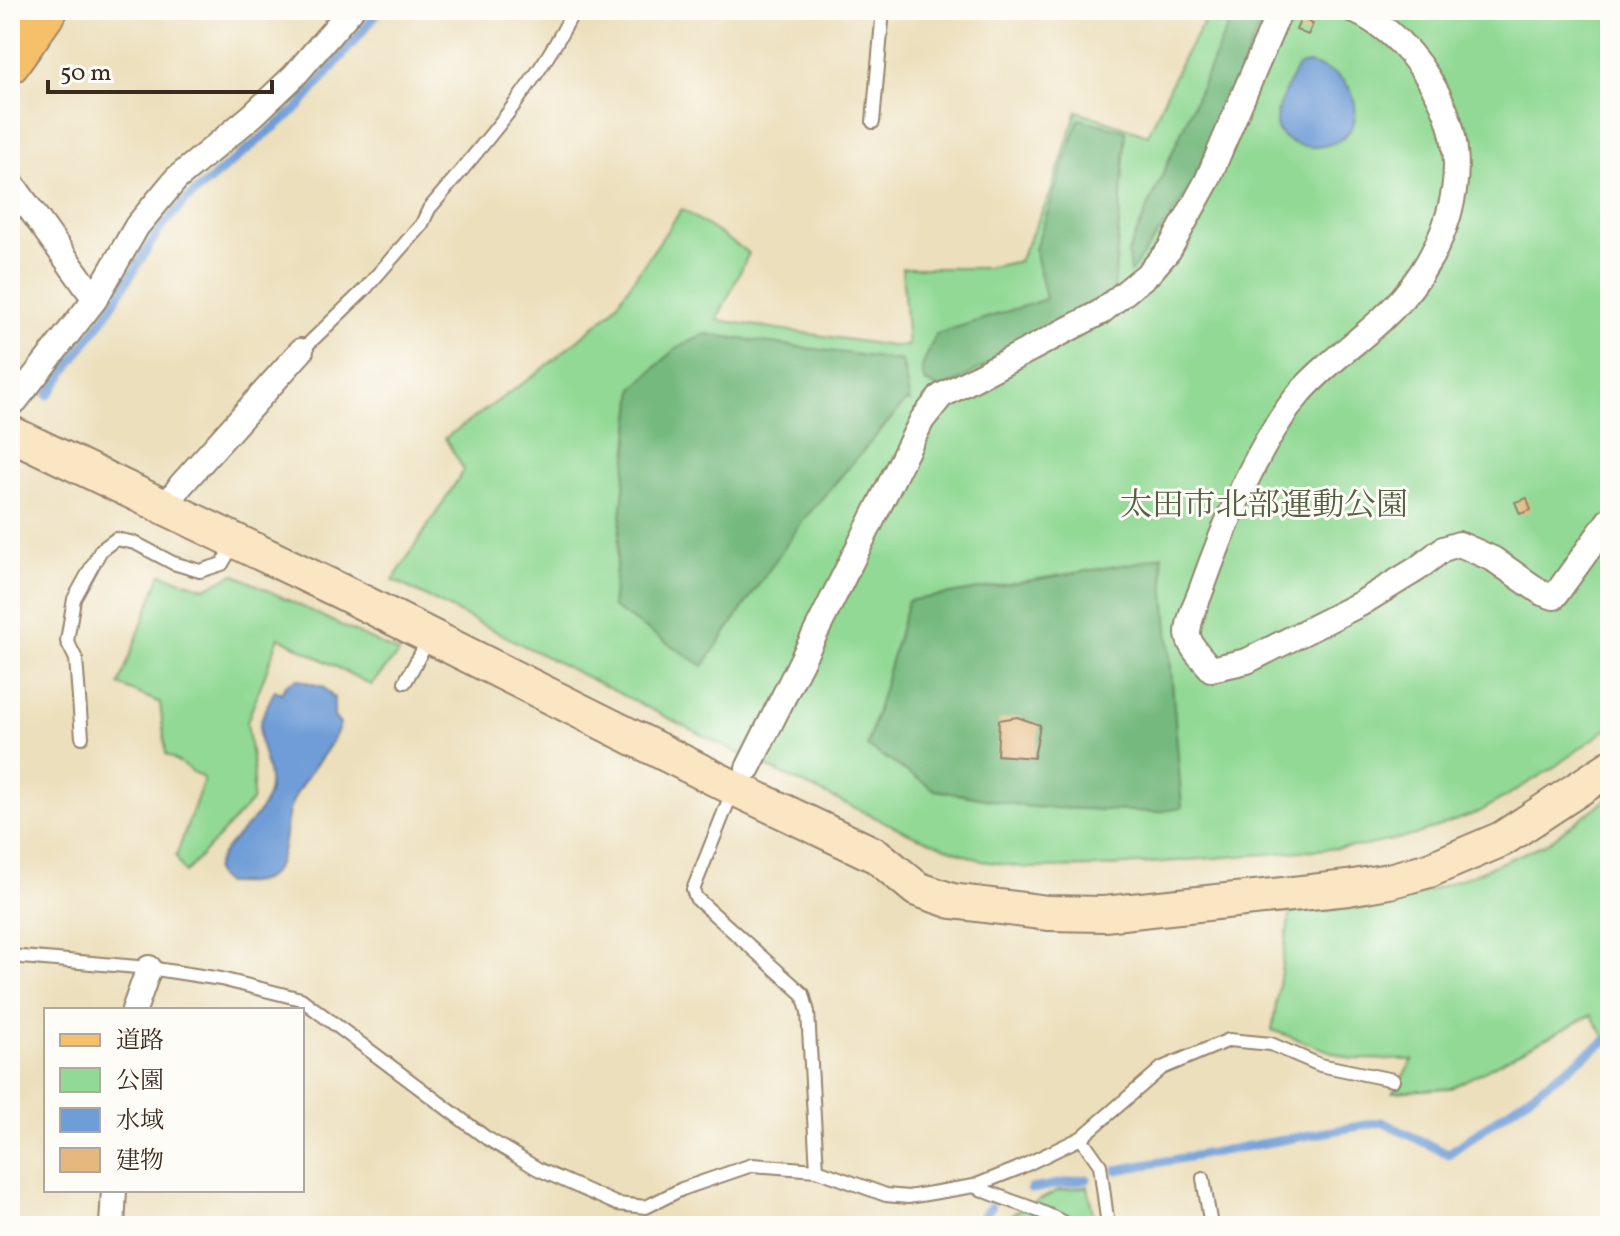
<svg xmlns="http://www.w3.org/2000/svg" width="1620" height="1236" viewBox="0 0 1620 1236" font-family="Vollkorn,'Noto Serif JP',serif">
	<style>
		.green { fill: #91d994; stroke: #668259; stroke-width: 2 }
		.forest { fill: #74b97e; stroke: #58724e; stroke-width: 2 }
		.water { fill: #6f9dd7; stroke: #55647a; stroke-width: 2 }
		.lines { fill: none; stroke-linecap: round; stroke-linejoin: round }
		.stream { stroke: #6f9dd7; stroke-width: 9 }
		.building { fill: #e6b77e }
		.lane-casing { stroke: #94846d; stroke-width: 16 }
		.street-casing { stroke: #94846d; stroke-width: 28 }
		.secondary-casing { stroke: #94846d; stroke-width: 38 }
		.primary-casing { stroke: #94846d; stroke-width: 42 }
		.lane { stroke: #fff; stroke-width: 12 }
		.street { stroke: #fff; stroke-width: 24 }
		.secondary { stroke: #fbe6c4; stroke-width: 34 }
		.primary { stroke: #f6c06b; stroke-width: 38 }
		.labels { text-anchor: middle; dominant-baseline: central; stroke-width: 6; stroke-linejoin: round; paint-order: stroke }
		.park-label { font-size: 32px; fill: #555f41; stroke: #fdfcf7 }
	</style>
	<rect width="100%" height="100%" fill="#fdfcf7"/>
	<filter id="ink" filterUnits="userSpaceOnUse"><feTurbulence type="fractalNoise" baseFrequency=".0125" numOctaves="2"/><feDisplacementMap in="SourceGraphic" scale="16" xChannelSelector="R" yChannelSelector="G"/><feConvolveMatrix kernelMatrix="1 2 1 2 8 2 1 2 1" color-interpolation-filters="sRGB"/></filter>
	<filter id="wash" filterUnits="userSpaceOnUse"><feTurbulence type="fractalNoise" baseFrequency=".006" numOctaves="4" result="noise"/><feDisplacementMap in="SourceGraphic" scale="32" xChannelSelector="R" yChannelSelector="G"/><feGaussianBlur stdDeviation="1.8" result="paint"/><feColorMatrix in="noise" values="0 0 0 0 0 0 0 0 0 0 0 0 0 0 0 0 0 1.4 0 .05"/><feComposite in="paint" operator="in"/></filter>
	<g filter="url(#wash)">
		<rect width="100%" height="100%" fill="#ecdfbc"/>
		<path class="green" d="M1211,10H1610V727L1550,770L1479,812L1415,835L1365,846L1101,867L1028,868L982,861L913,835L752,760L393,580L464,470L445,438L539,372L611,312L682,209L749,253L717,320L891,346H908L902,268H986L1019,261L1050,195L1077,111L1148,135L1180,63Z
			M161,574L205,588L234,574L399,653L371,685L279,637L247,722L254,773L252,801L185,873L176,857L204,779L166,754L160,703L119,685Z
			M1610,797V1045L1591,1015L1451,1088L1393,1092L1413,1060L1351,1059L1272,1030L1290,913L1388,906L1474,874L1545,844Z
			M1088,1186L1095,1226H997L999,1221L1057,1191Z"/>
		<path class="forest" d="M1235,10H1266L1192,186L1130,273L1128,253Z
			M1079,119L1126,131L1114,290L1060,325L941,390L924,381L922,367L936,334L1046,299L1035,249Z
			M705,334L902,361L910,402L907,400L804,519L703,666L612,607L634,388L676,348Z
			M1162,555L1182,808L1157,812L1030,807L935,790L867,746L908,601L1140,562Z"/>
		<path class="water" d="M1309,64C1329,69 1349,78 1354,100C1367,153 1290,159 1277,128C1272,113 1291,79 1298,66Z
			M296,679L323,687L334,698V717L340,724C329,756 301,776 290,808C283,829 287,862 268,877C257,885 239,883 226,883L219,878L215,870C223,841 255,827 266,799C277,773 256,751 260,725C262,713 270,701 275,690L281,693L287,684Z"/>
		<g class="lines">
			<path class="stream" d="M48,395L107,313L161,227L186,200L299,107L380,10
				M1117,1170L1382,1122L1448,1154L1610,1038
				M1031,1189L1087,1179
				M974,1226L991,1207"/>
		</g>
		<g id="blocks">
			<path class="building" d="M1301,18L1313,24L1308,35L1296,30Z
				M1527,498L1531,510L1520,514L1515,502Z
				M1017,717L1040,725L1034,758L997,755L999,720Z"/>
		</g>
	</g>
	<g filter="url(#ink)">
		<use href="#blocks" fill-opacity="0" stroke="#94846d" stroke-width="2"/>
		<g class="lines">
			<defs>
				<path id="lane" d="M873,122L883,10
					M301,351L365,289L422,224L429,209C482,146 537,84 574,10
					M405,682L430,637
					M82,737L76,659L67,641L74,599L101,550L116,539L135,543L173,563L200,571L222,564L234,543
					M733,790L693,890L696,898L803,994L808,1012L817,1170
					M10,956L149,968L221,979L301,999L485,1137L538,1169L617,1204L646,1207L682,1189L752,1165L817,1170L886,1195L908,1197L974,1186L1017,1169L1081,1138L1162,1068L1229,1040L1271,1044L1320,1065L1393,1080
					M1081,1138L1100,1165L1108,1226
					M1203,1178L1211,1226
					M974,1186C1005,1201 1039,1207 1069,1226"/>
				<path id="street" d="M1353,10C1391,27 1418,58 1437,93C1481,173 1442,265 1380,321C1353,346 1323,366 1299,394C1258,444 1224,526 1202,588C1197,602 1188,619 1188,634C1189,647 1203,659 1211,669L1247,661L1360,604L1417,569L1443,549L1459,544L1493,559L1542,593L1554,597L1610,519
					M10,181L95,299
					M10,404L16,400L95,299L137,226L176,179L253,115L294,76L351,10
					M165,508L181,485L301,351
					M748,768L922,420L941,396L1101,312L1149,273L1169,250L1207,181L1280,10
					M134,1010L149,968
					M112,1226L114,1190"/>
				<path id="secondary" d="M10,433L338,590L734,788L877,856L917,889L952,901L1048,913L1104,914L1348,888L1389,881L1429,870L1502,839L1610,768"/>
				<path id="primary" d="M10,64L48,10"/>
			</defs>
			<use href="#lane" class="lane-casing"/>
			<use href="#street" class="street-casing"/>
			<use href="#secondary" class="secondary-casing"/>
			<use href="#primary" class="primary-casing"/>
			<use href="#lane" class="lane"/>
			<use href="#street" class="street"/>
			<use href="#secondary" class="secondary"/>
			<use href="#primary" class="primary"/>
		</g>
	</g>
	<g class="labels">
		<g class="park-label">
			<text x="1264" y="507">太田市北部運動公園</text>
		</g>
	</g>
	<rect width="1620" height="1236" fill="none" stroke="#fdfcf7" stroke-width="40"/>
	<rect x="44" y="1008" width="260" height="184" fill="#fdfcf7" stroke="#afa8a0" stroke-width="2"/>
	<rect x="60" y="1034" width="40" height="12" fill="#f6c06b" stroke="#afa8a0" stroke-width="2"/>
	<text x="116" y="1048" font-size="24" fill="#3b2a1e">道路</text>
	<rect x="60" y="1068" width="40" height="24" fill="#91d994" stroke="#afa8a0" stroke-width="2"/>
	<text x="116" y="1088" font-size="24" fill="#3b2a1e">公園</text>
	<rect x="60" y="1108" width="40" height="24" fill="#6f9dd7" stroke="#afa8a0" stroke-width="2"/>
	<text x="116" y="1128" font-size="24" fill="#3b2a1e">水域</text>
	<rect x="60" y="1148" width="40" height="24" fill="#e6b77e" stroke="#afa8a0" stroke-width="2"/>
	<text x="116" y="1168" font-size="24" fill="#3b2a1e">建物</text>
	<path d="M48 80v12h224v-12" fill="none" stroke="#3b2a1e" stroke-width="4"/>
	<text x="60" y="80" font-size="24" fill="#3b2a1e" stroke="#fdfcf7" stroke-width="6" paint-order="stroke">50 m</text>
</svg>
